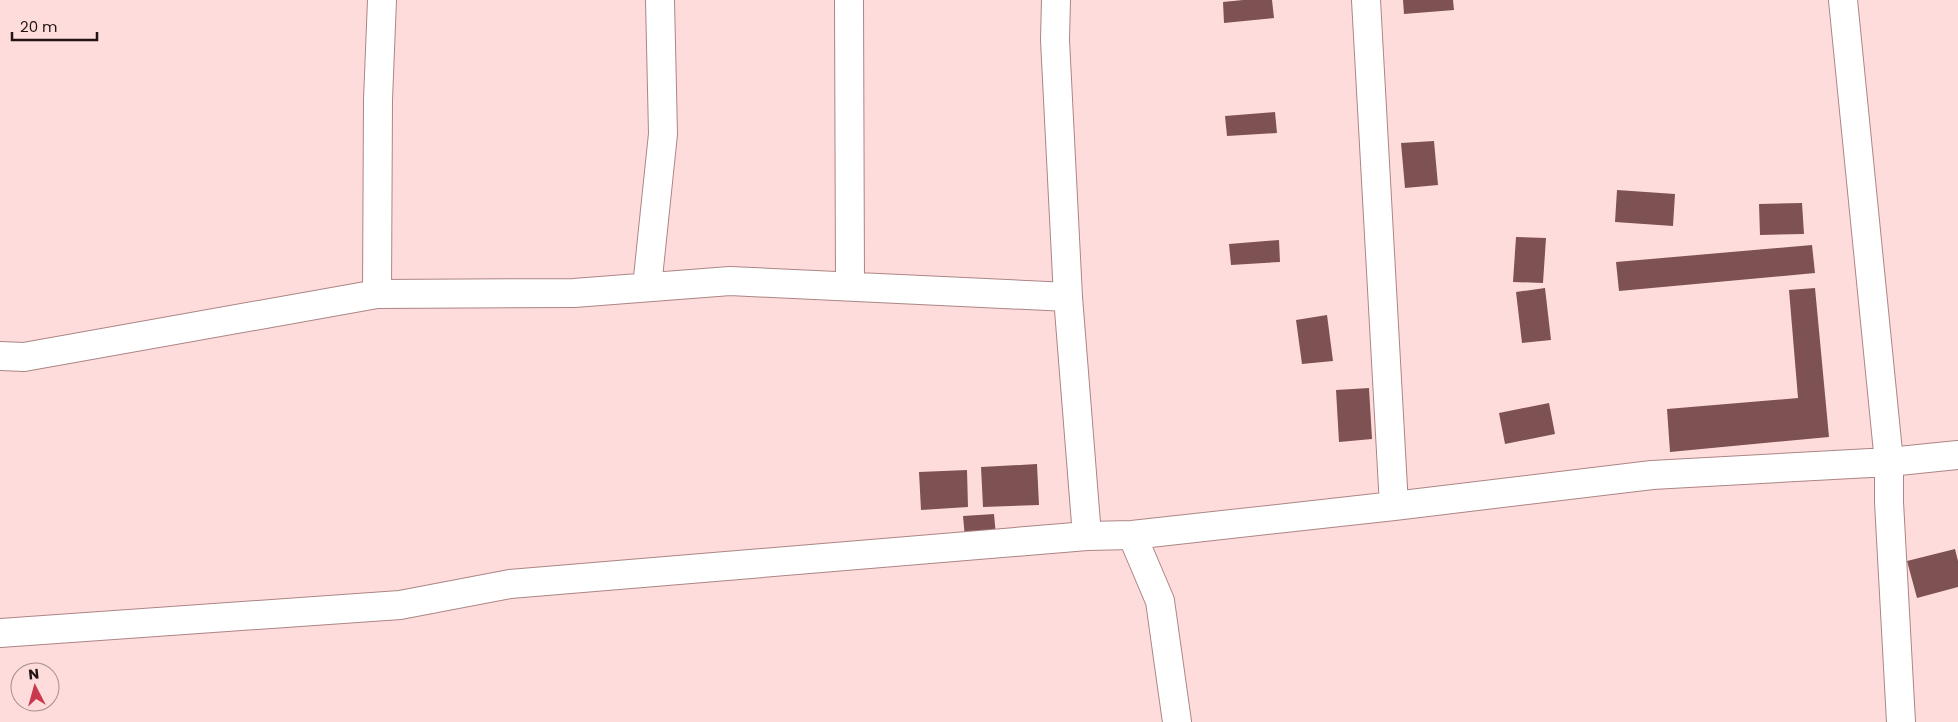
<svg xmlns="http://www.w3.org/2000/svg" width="1958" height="722" viewBox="0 0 1958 722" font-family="Poppins,sans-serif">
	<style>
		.building { fill: #7e5253 }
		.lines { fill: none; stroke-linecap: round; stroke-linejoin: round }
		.street-casing { stroke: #ac8585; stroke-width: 30 }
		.street { stroke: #fff; stroke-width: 28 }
	</style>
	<rect width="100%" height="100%" fill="#ffdcdc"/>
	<path class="building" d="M1243,0H1272L1274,18L1224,23L1223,2Z
		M1403,0H1453L1454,10L1404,14Z
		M1275,112L1277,133L1227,136L1225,116Z
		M1434,141L1438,185L1405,188L1401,143Z
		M1617,190L1675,194L1673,226L1615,222Z
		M1802,203L1804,234L1760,235L1759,204Z
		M1516,237L1546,238L1543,283L1513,282Z
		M1279,240L1280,262L1231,265L1229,244Z
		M1812,245L1815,273L1619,291L1616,262Z
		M1545,288L1551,340L1522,343L1516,292Z
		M1815,288L1829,437L1670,452L1667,409L1798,398L1789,290Z
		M1327,315L1333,361L1302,364L1296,320Z
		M1369,388L1372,439L1339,442L1336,390Z
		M1549,403L1555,434L1505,444L1499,413Z
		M1037,464L1039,505L983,507L981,467Z
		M967,470L968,507L921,510L919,472Z
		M994,514L996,536L965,538L963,516Z
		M1955,549L1958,561V587L1917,598L1907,561Z"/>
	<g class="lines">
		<defs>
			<path id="street" d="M849,0L850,286
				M1056,0L1055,40L1068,297
				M1366,0L1394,506
				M1843,0L1889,462V502L1901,722
				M647,287L663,134L660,0
				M377,294L378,100L382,0
				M0,356L24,357L377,294L574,293L730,281L1068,297L1087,536
				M1132,535L1160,601L1177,722
				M0,633L400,605L510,584L1087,536L1132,535L1394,506L1652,475L1889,462L1958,455"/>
		</defs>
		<use href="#street" class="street-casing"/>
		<use href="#street" class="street"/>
	</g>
	<g transform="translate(35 687) rotate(354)"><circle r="24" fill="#ffdcdc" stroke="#a78c8c"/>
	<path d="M0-4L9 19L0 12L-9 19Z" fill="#c9394d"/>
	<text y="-8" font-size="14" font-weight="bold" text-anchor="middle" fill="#221314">N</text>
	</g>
	<path d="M12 32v8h85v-8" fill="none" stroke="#221314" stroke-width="2.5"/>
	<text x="20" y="32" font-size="15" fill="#221314" stroke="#ffdcdc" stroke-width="4" paint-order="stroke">20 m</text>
</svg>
